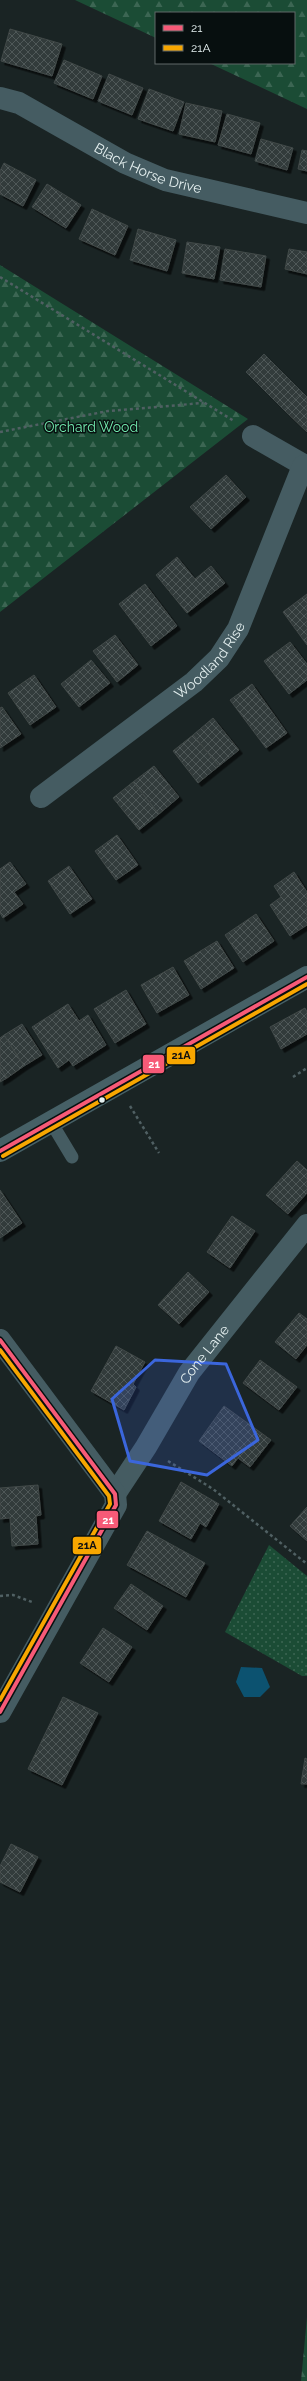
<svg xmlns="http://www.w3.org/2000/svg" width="307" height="2381" viewBox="0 0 307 2381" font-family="Raleway,sans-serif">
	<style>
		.forest { fill: url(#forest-firs) }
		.garden { fill: url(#garden-dots) }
		.water { fill: #0c5270 }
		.building { fill: url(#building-cross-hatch); stroke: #414948; filter: url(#shadow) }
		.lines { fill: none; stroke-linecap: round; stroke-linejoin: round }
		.path { stroke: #506063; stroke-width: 2.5; stroke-dasharray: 3 3; stroke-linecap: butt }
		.service { stroke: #455c62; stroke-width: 13 }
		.minor { stroke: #455c62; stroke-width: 22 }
		.tertiary { stroke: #455c62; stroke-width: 22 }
		.secondary { stroke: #466066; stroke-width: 22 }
		.bus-1-casing { stroke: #070f0f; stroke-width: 7 }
		.bus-2-casing { stroke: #070f0f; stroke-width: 7 }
		.bus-1 { stroke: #f75a77; stroke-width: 4 }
		.bus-2 { stroke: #f7a600; stroke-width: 4 }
		.marked { fill: #3b66dc; fill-opacity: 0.2; stroke: #3b66dc; stroke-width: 3; stroke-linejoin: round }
		.bus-dot { fill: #e5f0f0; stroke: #070f0f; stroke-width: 1.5 }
		.labels { text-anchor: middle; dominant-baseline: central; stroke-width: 3; stroke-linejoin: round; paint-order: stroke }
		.street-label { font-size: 14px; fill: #e5f0f0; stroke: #070f0f }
		.park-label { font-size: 14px; fill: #73ecb0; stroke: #070f0f }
		.line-badge { stroke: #070f0f; stroke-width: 1.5 }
		.badge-label { font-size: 11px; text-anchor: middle; font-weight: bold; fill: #fff }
		.pale-badge-label { font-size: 11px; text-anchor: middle; font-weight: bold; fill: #111 }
	</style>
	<defs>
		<pattern id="forest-firs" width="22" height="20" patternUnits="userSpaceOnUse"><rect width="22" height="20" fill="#1b4c35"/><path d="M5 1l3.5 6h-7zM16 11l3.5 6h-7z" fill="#3c6653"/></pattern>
		<pattern id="garden-dots" width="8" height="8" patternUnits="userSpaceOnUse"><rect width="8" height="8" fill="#1b4c35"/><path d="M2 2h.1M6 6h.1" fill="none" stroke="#3c6653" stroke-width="1.8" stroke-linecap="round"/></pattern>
		<pattern id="building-cross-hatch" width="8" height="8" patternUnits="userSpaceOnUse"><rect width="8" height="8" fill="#333b3b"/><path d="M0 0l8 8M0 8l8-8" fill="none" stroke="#505858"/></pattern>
		<filter id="shadow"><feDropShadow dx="3.5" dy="3.5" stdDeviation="0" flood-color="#0009"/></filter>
	</defs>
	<rect width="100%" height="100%" fill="#1a2424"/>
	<path class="forest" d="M75,0H307V109L209,63H294V13H156V38Z
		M0,265L248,419L0,612Z
		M307,2317V2381H301Z"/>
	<path class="garden" d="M269,1545L307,1576V1676H302L225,1632Z"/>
	<path class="water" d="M241,1667L262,1668L270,1687L260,1697H244L236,1682Z"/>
	<path class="building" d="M10,29L62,44L52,76L1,61Z
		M64,60L102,76L93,99L54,83Z
		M109,74L143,88L132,115L98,101Z
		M149,89L184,102L173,131L138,119Z
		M186,103L222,111L215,142L179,134Z
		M227,114L260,123L251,154L218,145Z
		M261,139L293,148L287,170L255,161Z
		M302,150L307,151V171L298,169Z
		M4,163L36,180L23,206L0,194V171Z
		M47,184L81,205L66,228L32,207Z
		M92,209L128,226L115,255L79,239Z
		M138,229L176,240L167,271L130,260Z
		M187,242L220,247L214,279L182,273Z
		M225,249L266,256L261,287L220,280Z
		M289,249L307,252V274L285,269Z
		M264,354L302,392L284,410L246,372Z
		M302,392L307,397V432L284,410Z
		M226,475L246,497L211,529L190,507Z
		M177,557L195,579L211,566L225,583L187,613L156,575Z
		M145,584L177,626L151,646L119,604Z
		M307,594V645L283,612Z
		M115,635L138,665L117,682L93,651Z
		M290,642L307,664V680L289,694L264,661Z
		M91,660L110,683L79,707L61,684Z
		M34,675L56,707L30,725L8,693Z
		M252,684L287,733L266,748L230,700Z
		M2,707L21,734L0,748V708Z
		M213,718L239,750L219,766L193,735Z
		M193,735L219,766L198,783L173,751Z
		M154,766L179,797L159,814L133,782Z
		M133,782L159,814L139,830L113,798Z
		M117,835L138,865L116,880L95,851Z
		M10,862L26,884L14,892L23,904L3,918L0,913V869Z
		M69,866L92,899L70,914L48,881Z
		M294,872L307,892V925L290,936L270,905L281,897L274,886Z
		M256,914L274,941L243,962L225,935Z
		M217,941L234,968L201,989L184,961Z
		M173,967L189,995L157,1013L141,985Z
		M126,990L146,1024L115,1043L94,1009Z
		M68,1004L79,1021L88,1015L106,1045L73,1066L69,1060L58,1068L32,1027Z
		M305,1008L307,1012V1034L281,1049L270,1027Z
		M22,1024L42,1055L24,1066L4,1035Z
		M4,1035L24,1066L7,1078L0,1067V1038Z
		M0,1067L7,1078L0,1082Z
		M297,1161L307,1170V1193L288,1214L266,1195Z
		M0,1190L22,1223L0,1238Z
		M232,1216L255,1231L230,1268L207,1252Z
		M188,1272L209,1292L179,1324L158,1305Z
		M299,1313L307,1319V1345L296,1359L275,1342Z
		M116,1346L145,1362L133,1384L136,1387L124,1410L91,1391Z
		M260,1360L297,1387L279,1410L243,1383Z
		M224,1406L271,1440L250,1467L238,1458L232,1466L199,1441Z
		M181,1482L219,1504L206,1527L200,1523L191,1539L159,1521Z
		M38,1485L41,1515L36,1516L38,1544L12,1546L10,1518L0,1519V1488Z
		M307,1507V1541L290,1526Z
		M147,1531L205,1563L186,1597L127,1565Z
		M131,1584L163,1606L147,1630L114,1608Z
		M103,1628L132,1647L109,1682L80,1663Z
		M63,1697L98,1713L62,1785L28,1769Z
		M305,1758L307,1759V1784H301Z
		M11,1844L38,1857L20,1892L0,1882V1866Z"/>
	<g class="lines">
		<path class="path" d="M0,277L234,421
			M0,432L108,411L203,403
			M293,1077L307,1068
			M130,1106L159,1153
			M168,1461L213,1489L307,1564
			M0,1596L13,1595L32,1602"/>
		<path class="service" d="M51,1122L72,1157"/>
		<g class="minor">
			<path id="s1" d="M0,98L19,103L125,163L165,180L307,213"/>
			<path d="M253,436L307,467"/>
			<path id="s2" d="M41,797L194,682L219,658L238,629L303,466"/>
			<path id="s3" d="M115,1494L146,1447L189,1373L307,1225"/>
		</g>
		<path class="tertiary" d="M0,1340L115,1494L116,1505L0,1712"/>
		<path class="secondary" d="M0,1151L307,977"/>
		<defs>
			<path id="bus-1" d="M0,1151L307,977
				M0,1340L115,1494L116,1505L0,1712"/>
			<path id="bus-2" d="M3,1156L307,984
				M0,1350L109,1496L110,1504L0,1700"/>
		</defs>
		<use href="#bus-1" class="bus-1-casing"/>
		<use href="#bus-2" class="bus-2-casing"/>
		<use href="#bus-1" class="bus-1"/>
		<use href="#bus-2" class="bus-2"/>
	</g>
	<path class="marked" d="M155,1360L226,1364L258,1440L207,1475L130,1461L112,1399Z"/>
	<circle class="bus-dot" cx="102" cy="1100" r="3.5"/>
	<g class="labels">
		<g class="street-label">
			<text stroke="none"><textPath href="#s1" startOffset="165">Black Horse Drive</textPath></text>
			<text stroke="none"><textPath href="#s2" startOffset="218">Woodland Rise</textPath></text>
			<text stroke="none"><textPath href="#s3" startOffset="166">Cone Lane</textPath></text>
		</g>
		<g class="park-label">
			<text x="91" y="427">Orchard Wood</text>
		</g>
	</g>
	<g class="line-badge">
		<rect x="166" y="1046" width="30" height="19" rx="4" fill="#f7a600"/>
		<rect x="142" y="1054" width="23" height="20" rx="4" fill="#f75a77"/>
		<rect x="96" y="1510" width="23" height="19" rx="4" fill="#f75a77"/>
		<rect x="72" y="1536" width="30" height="19" rx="4" fill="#f7a600"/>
	</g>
	<g class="badge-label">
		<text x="154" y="1068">21</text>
		<text x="108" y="1524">21</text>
	</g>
	<g class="pale-badge-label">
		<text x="181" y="1059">21A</text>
		<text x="87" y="1549">21A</text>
	</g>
	<rect x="155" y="12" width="140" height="52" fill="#070f0f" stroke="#606969"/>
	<rect x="163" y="25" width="20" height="6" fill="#f75a77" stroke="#606969"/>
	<text x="191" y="32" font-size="12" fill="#e5f0f0">21</text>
	<rect x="163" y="45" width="20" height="6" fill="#f7a600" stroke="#606969"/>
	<text x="191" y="52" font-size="12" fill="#e5f0f0">21A</text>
</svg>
